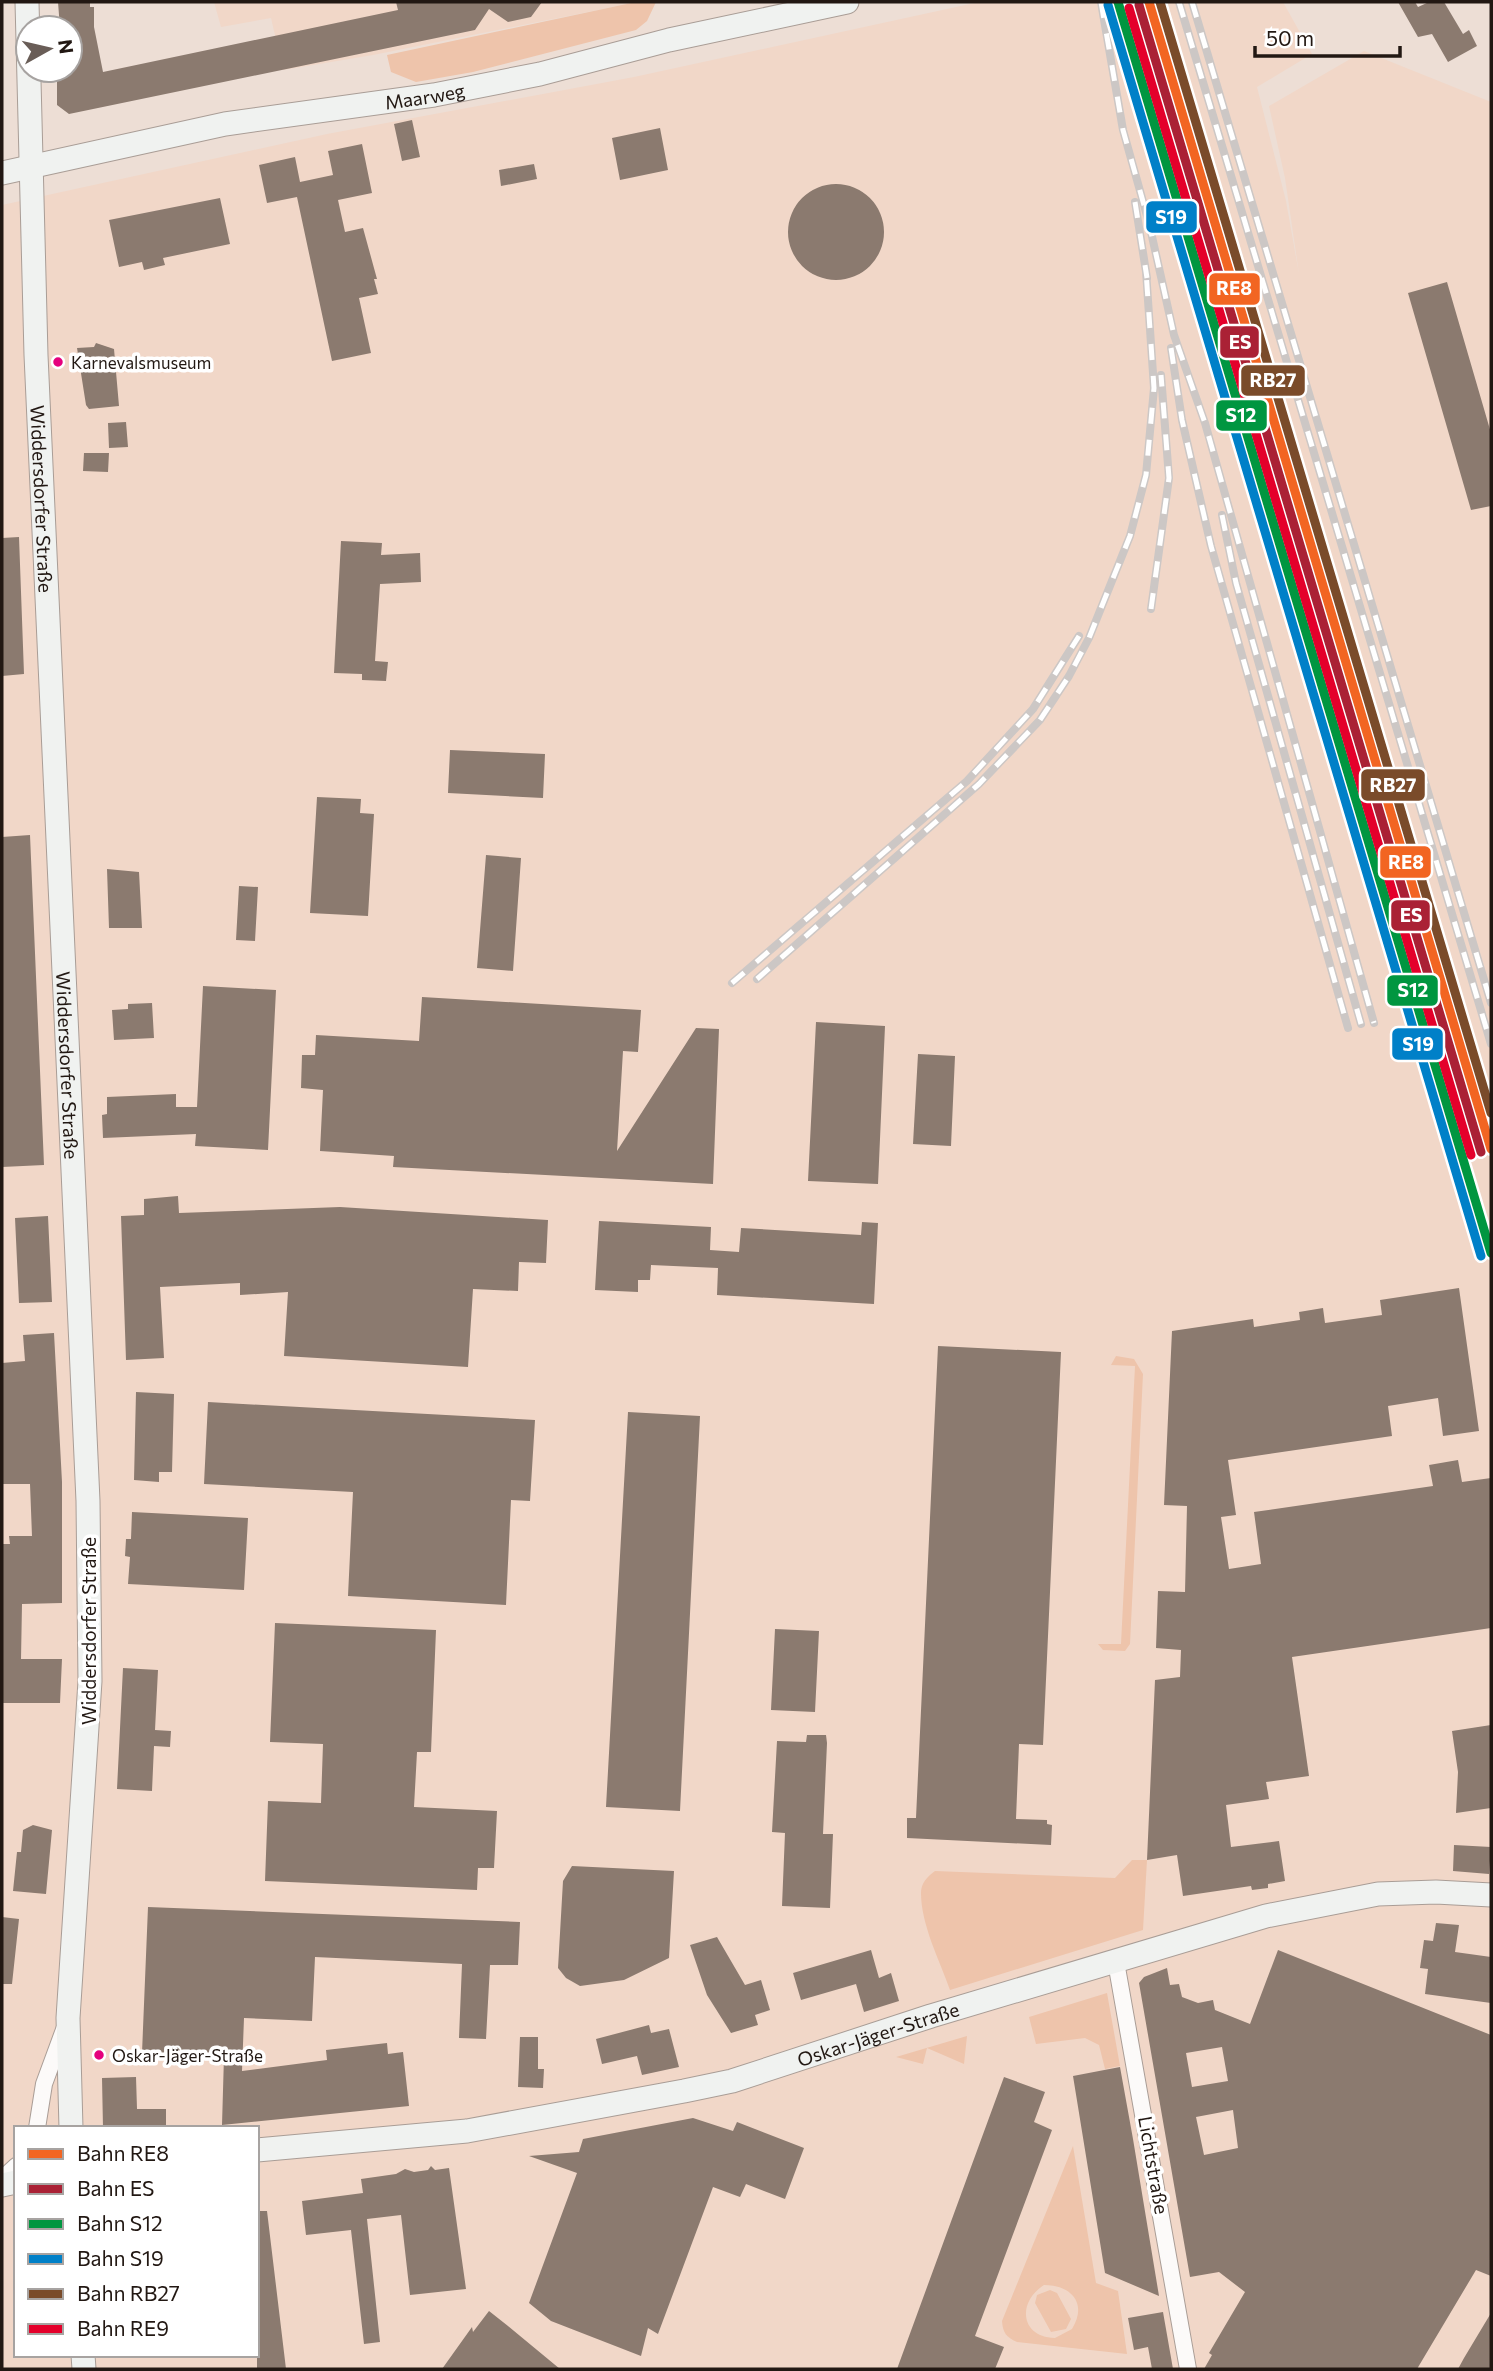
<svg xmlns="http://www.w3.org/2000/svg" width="1493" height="2371" viewBox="0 0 1493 2371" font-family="Commissioner,sans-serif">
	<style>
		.built { fill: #f1d7c8; fill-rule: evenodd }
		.green { fill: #eec4ab; fill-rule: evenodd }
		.building { fill: #8b7a6f; fill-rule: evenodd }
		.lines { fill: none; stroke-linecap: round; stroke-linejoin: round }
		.street-casing { stroke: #a99d96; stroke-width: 18 }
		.secondary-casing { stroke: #a99d96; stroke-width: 25 }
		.street { stroke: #fcfaf9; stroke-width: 16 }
		.secondary { stroke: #f0f2f0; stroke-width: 23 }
		.rail-casing { stroke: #ccc7c5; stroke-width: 8 }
		.rail { stroke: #fff; stroke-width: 5; stroke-dasharray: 16; stroke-linecap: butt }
		.rail-1-casing { stroke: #fff; stroke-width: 14 }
		.rail-2-casing { stroke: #fff; stroke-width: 14 }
		.rail-3-casing { stroke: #fff; stroke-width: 14 }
		.rail-4-casing { stroke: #fff; stroke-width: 14 }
		.rail-5-casing { stroke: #fff; stroke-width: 14 }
		.rail-6-casing { stroke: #fff; stroke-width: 14 }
		.rail-1 { stroke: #f26522; stroke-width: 9 }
		.rail-2 { stroke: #aa2135; stroke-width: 9 }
		.rail-3 { stroke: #009640; stroke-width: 9 }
		.rail-4 { stroke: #0080c8; stroke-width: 9 }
		.rail-5 { stroke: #7a4b2a; stroke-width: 9 }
		.rail-6 { stroke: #e4002b; stroke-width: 9 }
		.bus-dot { fill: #e5007d; stroke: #fff; stroke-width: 2.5 }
		.labels { text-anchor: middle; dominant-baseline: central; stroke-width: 7; stroke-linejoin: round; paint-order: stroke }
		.bus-label { font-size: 17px; fill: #221813; stroke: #fff; text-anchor: start }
		.street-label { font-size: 19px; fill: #221813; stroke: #fff }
		.line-badge { stroke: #fff; stroke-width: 2.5 }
		.badge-label { font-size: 19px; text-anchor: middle; font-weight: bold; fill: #fff }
	</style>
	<rect width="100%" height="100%" fill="#edded5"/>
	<path class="built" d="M214,2H638L373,55L283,70L271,18L221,27Z
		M979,2H1283L1312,54L1257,87L1286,201L1299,274L1285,178L1269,106L1364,51L1491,102V2369H2V205L327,134L634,77ZM16,2128H257V2355H16Z"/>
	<path class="green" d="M636,2H656L647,21L636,30L473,72L416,82L391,72L387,55Z
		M1116,1356L1134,1359L1143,1374L1130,1644L1125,1651L1103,1650L1098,1644H1121L1135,1366L1111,1365Z
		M1132,1860H1147L1143,1930L950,1990C940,1961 921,1925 921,1893C921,1883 927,1877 935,1871L1115,1878Z
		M1107,1993L1120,2066L1105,2069L1099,2045L1085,2038L1036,2044L1029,2017Z
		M967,2036L964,2064L927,2048L923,2064L896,2057Z
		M1073,2146L1096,2283L1118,2291L1127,2354L1017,2342C1006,2337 1003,2333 1002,2321ZM1044,2285C1071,2285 1088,2303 1072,2329L1055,2338C1020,2337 1017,2302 1044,2285Z
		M1050,2290L1057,2293L1071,2319L1066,2329L1051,2332L1035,2303L1037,2295Z"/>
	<path class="building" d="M58,2H90V7H94V27L103,72L398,10L396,2H542L531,17L508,22L489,9L475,30L69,114L57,105V70H70V28H60Z
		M1398,2H1415L1418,7L1429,2H1444L1463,34L1469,30L1477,46L1448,62L1432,34L1418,37Z
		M412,120L420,157L402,161L394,124Z
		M660,128L668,170L620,180L612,138Z
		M362,144L372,193L338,200L345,232L363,228L377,279H374L378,294L359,298L371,353L332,361L297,197L267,203L259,165L295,157L300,182L333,175L328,151Z
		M534,164L537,179L501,186L499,170Z
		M788 232a48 48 0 1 1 96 0a48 48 0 1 1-96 0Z
		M220,198L230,244L163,258L165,265L144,270L142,262L119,267L109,220Z
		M1447,282L1491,433V506L1471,510L1408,293Z
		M96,343L114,349L119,406L89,409L86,405L77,348L94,347Z
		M126,422L128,447L109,448L108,423Z
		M84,453H109L108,472L83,471Z
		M19,537L24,674L2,676V538Z
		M341,541L382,543L381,555L420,553L421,582L380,584L375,661L388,662L386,681L362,680V674L334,673Z
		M450,750L545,754L543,798L448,793Z
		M317,797L361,799L360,813L374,814L368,916L310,913Z
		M30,835L44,1165L2,1167V837Z
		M486,855L521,858L513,971L477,968Z
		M107,869L139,872L142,928H109Z
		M239,886L258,887L255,941L236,940Z
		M203,986L276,990L268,1150L195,1146L196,1134L103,1138L102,1115L107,1114V1097L176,1094V1107H197Z
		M422,997L641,1010L638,1052L623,1051L617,1151L696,1028L719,1029L713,1184L393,1167L394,1156L320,1151L323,1090L301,1088L302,1055H315L316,1035L419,1041Z
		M152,1003L154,1038L114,1040L112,1010L128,1009V1004Z
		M816,1022L885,1026L878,1184L808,1181Z
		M918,1054L955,1056L951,1146L913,1144Z
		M178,1196L179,1213L340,1207L548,1220L546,1263L519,1262L518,1291L473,1289L468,1367L284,1356L288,1292L240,1295V1283L160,1287L164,1358L126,1360L121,1216L144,1215V1199Z
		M48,1216L52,1302L19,1303L15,1218Z
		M599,1221L711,1227L710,1250L739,1252L741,1228L861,1235L862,1222L878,1223L874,1304L717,1295L718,1268L651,1265L650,1280H638V1292L595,1290Z
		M1459,1288L1479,1431L1443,1436L1438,1398L1388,1406L1392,1436L1228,1460L1236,1515L1221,1517L1229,1569L1261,1564L1254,1512L1433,1486L1429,1465L1458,1460L1462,1482L1491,1478V1628L1292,1657L1309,1776L1266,1782L1269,1799L1226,1805L1231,1847L1279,1841L1285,1881L1268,1884V1888L1252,1890L1251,1886L1183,1896L1177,1855L1147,1860L1155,1680L1180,1677L1181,1650L1156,1648L1158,1591L1185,1592L1187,1506L1164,1505L1172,1331L1253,1319L1254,1327L1300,1320L1299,1312L1323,1308L1325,1323L1382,1315L1380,1300Z
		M54,1333L62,1482V1603L22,1604L21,1659H62L60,1703H2V1544H10L9,1536H32L30,1484H2V1363L25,1361L23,1335Z
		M938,1346L1061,1352L1043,1745L1019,1744L1016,1819L1047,1820V1824L1052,1825L1051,1845L907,1838V1818H916Z
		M136,1392L174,1394L172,1472H159V1482L134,1480Z
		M208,1402L535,1420L530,1501L511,1500L506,1605L348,1596L353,1492L204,1484Z
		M628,1412L700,1416L680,1811L606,1807Z
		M132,1512L248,1518L244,1590L128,1584L130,1557L125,1556L126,1539H131Z
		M275,1623L436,1630L431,1752H417L414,1807L497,1811L494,1868H478L477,1890L265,1881L268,1801L321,1803L323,1744L270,1742Z
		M775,1629L819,1631L815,1712L771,1710Z
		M123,1668L158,1670L155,1730L171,1731L170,1747L154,1746L152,1791L117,1789Z
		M1491,1725V1808L1456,1813L1458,1772L1452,1731Z
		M807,1735H826L827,1743L823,1834H833L830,1908L782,1906L785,1833L772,1832L777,1741L806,1742Z
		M33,1825L52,1830L46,1894L13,1891L17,1852H21L23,1830Z
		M1454,1845L1491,1847L1489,1874L1453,1871Z
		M572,1866L674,1871L669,1958L624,1980L580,1986L566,1978L558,1968L563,1881Z
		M148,1907L520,1922L518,1965H490L486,2039L459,2038L462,1964L315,1957L312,2021L244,2018L242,2071L327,2060L326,2050L387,2043L388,2054L403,2052L409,2106L222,2125L224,2056L142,2053Z
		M2,1917L19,1919L12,1984H2Z
		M1436,1923L1459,1925L1455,1952L1491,1957V2003L1425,1994L1428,1969L1420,1968L1424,1940L1433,1941Z
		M717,1937L745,1985L761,1980L770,2010L755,2015L758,2025L731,2033L707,1995L690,1945Z
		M871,1950L879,1978L891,1973L899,2001L864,2012L856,1984L801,2000L793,1973Z
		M1278,1950L1491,2035V2276L1476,2270L1417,2369H1204L1212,2355L1209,2353L1245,2292L1219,2272L1190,2277L1139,1983L1144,1977L1167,1968L1170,1985L1179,1984L1182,1997L1198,2003L1213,2000L1215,2010L1250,2024ZM1222,2047L1228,2081L1192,2087L1186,2053ZM1233,2110L1238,2148L1204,2155L1196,2117Z
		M649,2025L651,2033L669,2029L679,2067L642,2075L637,2056L602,2064L596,2039Z
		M520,2037H538V2069H544L543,2088L518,2087Z
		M1120,2067L1133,2139L1159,2296L1105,2273L1073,2076Z
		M136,2077L137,2109H166V2128H103L102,2078Z
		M1004,2077L1045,2092L1034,2122L1052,2130L975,2336L1004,2347L995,2369H897Z
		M693,2118L733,2131L737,2122L804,2148L785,2199L746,2184L740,2197L713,2187L658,2334L648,2328L641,2356L551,2321L529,2303L577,2173L529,2156L579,2152L583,2139Z
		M431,2166L435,2170L449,2168L466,2289L410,2295L401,2215L367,2219L380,2342L364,2344L351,2230L306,2235L302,2201L363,2193L361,2179L396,2174L405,2169L414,2172L428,2170Z
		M257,2211H267L286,2369H257Z
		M489,2311L508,2326L560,2369H442L472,2327L473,2332Z
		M1163,2312L1173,2369H1152L1148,2347L1134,2350L1128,2318Z
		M1491,2313V2369H1458L1464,2358Z"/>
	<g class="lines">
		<defs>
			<path id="street" d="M1116,1962L1188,2369
				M37,2128L44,2084L65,2027
				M2,2179L16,2166"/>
			<g id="secondary">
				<path id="s1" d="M27,2L36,355L88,1501L90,1681L68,2018L71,2128"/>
				<path id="s2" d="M2,173L225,124L434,95L540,74L669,40L847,2"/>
				<path id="s3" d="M257,2150L467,2131L684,2091L732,2081L931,2016L1266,1916L1378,1894L1436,1892L1491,1895"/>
				<path d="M2,2185L16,2182"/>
				<path d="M83,2355L84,2369"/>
			</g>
		</defs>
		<use href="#street" class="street-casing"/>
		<use href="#secondary" class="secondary-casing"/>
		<use href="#street" class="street"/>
		<use href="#secondary" class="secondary"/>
		<defs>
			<path id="rail" d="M1101,2L1123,130L1149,223L1174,335L1205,423L1374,1023
				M1179,2L1491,1044
				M1192,2L1491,1003
				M1135,202L1147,278
				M1171,348L1182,420L1211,546L1348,1028
				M1222,515L1236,583L1361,1024
				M1151,609L1169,478L1161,375
				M757,979L979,784L1040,720L1069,676L1089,638L1130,536L1146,475L1154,388L1146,271
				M732,983L967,781L1033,709L1079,636"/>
		</defs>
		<use href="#rail" class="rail-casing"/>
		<use href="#rail" class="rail"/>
		<defs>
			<path id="rail-1" d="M1149,2L1491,1149"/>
			<path id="rail-2" d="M1139,5L1481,1152"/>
			<path id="rail-3" d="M1118,2L1491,1253"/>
			<path id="rail-4" d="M1108,5L1481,1256"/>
			<path id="rail-5" d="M1160,2L1491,1113"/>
			<path id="rail-6" d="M1129,8L1471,1155"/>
		</defs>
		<use href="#rail-1" class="rail-1-casing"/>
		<use href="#rail-2" class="rail-2-casing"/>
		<use href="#rail-3" class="rail-3-casing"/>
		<use href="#rail-4" class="rail-4-casing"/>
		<use href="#rail-5" class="rail-5-casing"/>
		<use href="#rail-6" class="rail-6-casing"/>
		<use href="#rail-1" class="rail-1"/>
		<use href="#rail-2" class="rail-2"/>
		<use href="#rail-3" class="rail-3"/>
		<use href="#rail-4" class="rail-4"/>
		<use href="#rail-5" class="rail-5"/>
		<use href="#rail-6" class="rail-6"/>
	</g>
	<g class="bus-dot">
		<circle cx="58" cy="362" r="6"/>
		<circle cx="99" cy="2055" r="6"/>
	</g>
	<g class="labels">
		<g class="bus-label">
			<text x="71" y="362">Karnevalsmuseum</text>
			<text x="112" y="2055">Oskar-Jäger-Straße</text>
		</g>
		<g class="street-label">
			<text stroke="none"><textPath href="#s2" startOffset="430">Maarweg</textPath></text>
			<text stroke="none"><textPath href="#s1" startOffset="497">Widdersdorfer Straße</textPath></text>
			<text stroke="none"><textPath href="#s1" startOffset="1064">Widdersdorfer Straße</textPath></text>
			<text transform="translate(88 1631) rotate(-90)">Widdersdorfer Straße</text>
			<text stroke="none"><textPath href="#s3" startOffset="634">Oskar-Jäger-Straße</textPath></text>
			<text transform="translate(1154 2165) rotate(80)">Lichtstraße</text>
		</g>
	</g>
	<g class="line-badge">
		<rect x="1145" y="200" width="53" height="34" rx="7" fill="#0080c8"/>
		<rect x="1208" y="272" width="53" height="34" rx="7" fill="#f26522"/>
		<rect x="1219" y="325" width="41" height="34" rx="7" fill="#aa2135"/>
		<rect x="1240" y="364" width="66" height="33" rx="7" fill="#7a4b2a"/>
		<rect x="1215" y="399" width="53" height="33" rx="7" fill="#009640"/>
		<rect x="1360" y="768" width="66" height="34" rx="7" fill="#7a4b2a"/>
		<rect x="1379" y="845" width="53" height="34" rx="7" fill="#f26522"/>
		<rect x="1390" y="899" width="41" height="33" rx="7" fill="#aa2135"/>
		<rect x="1386" y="974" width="53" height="33" rx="7" fill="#009640"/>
		<rect x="1391" y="1027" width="53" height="34" rx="7" fill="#0080c8"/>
	</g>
	<g class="badge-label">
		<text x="1171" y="224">S19</text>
		<text x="1234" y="295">RE8</text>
		<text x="1240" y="349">ES</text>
		<text x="1273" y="387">RB27</text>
		<text x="1241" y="422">S12</text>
		<text x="1393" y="792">RB27</text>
		<text x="1406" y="869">RE8</text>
		<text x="1411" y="922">ES</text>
		<text x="1413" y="997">S12</text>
		<text x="1418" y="1051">S19</text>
	</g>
	<rect width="1493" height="2371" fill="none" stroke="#221813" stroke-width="7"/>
	<rect x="14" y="2126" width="245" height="231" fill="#ffffff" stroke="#a7a3a1" stroke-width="2"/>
	<rect x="28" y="2149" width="35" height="10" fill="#f26522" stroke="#a7a3a1" stroke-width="2"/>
	<text x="77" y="2161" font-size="21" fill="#221813">Bahn RE8</text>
	<rect x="28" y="2184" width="35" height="10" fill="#aa2135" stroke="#a7a3a1" stroke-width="2"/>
	<text x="77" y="2196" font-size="21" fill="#221813">Bahn ES</text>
	<rect x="28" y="2219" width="35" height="10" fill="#009640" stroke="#a7a3a1" stroke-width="2"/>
	<text x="77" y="2231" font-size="21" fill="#221813">Bahn S12</text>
	<rect x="28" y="2254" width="35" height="10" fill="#0080c8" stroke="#a7a3a1" stroke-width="2"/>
	<text x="77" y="2266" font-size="21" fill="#221813">Bahn S19</text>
	<rect x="28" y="2289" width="35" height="10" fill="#7a4b2a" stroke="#a7a3a1" stroke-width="2"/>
	<text x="77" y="2301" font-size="21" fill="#221813">Bahn RB27</text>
	<rect x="28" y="2324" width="35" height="10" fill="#e4002b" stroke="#a7a3a1" stroke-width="2"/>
	<text x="77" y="2336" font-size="21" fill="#221813">Bahn RE9</text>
	<g transform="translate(49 49) rotate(82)"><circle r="33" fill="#ffffff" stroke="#a7a3a1" stroke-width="2"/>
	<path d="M0-5L12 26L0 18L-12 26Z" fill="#695d57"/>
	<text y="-10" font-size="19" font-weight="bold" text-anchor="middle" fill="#221813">N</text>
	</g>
	<path d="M1255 46v10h145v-10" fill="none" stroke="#221813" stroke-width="3.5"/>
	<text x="1266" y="46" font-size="21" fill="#221813" stroke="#ffffff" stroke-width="5" paint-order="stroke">50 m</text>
</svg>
